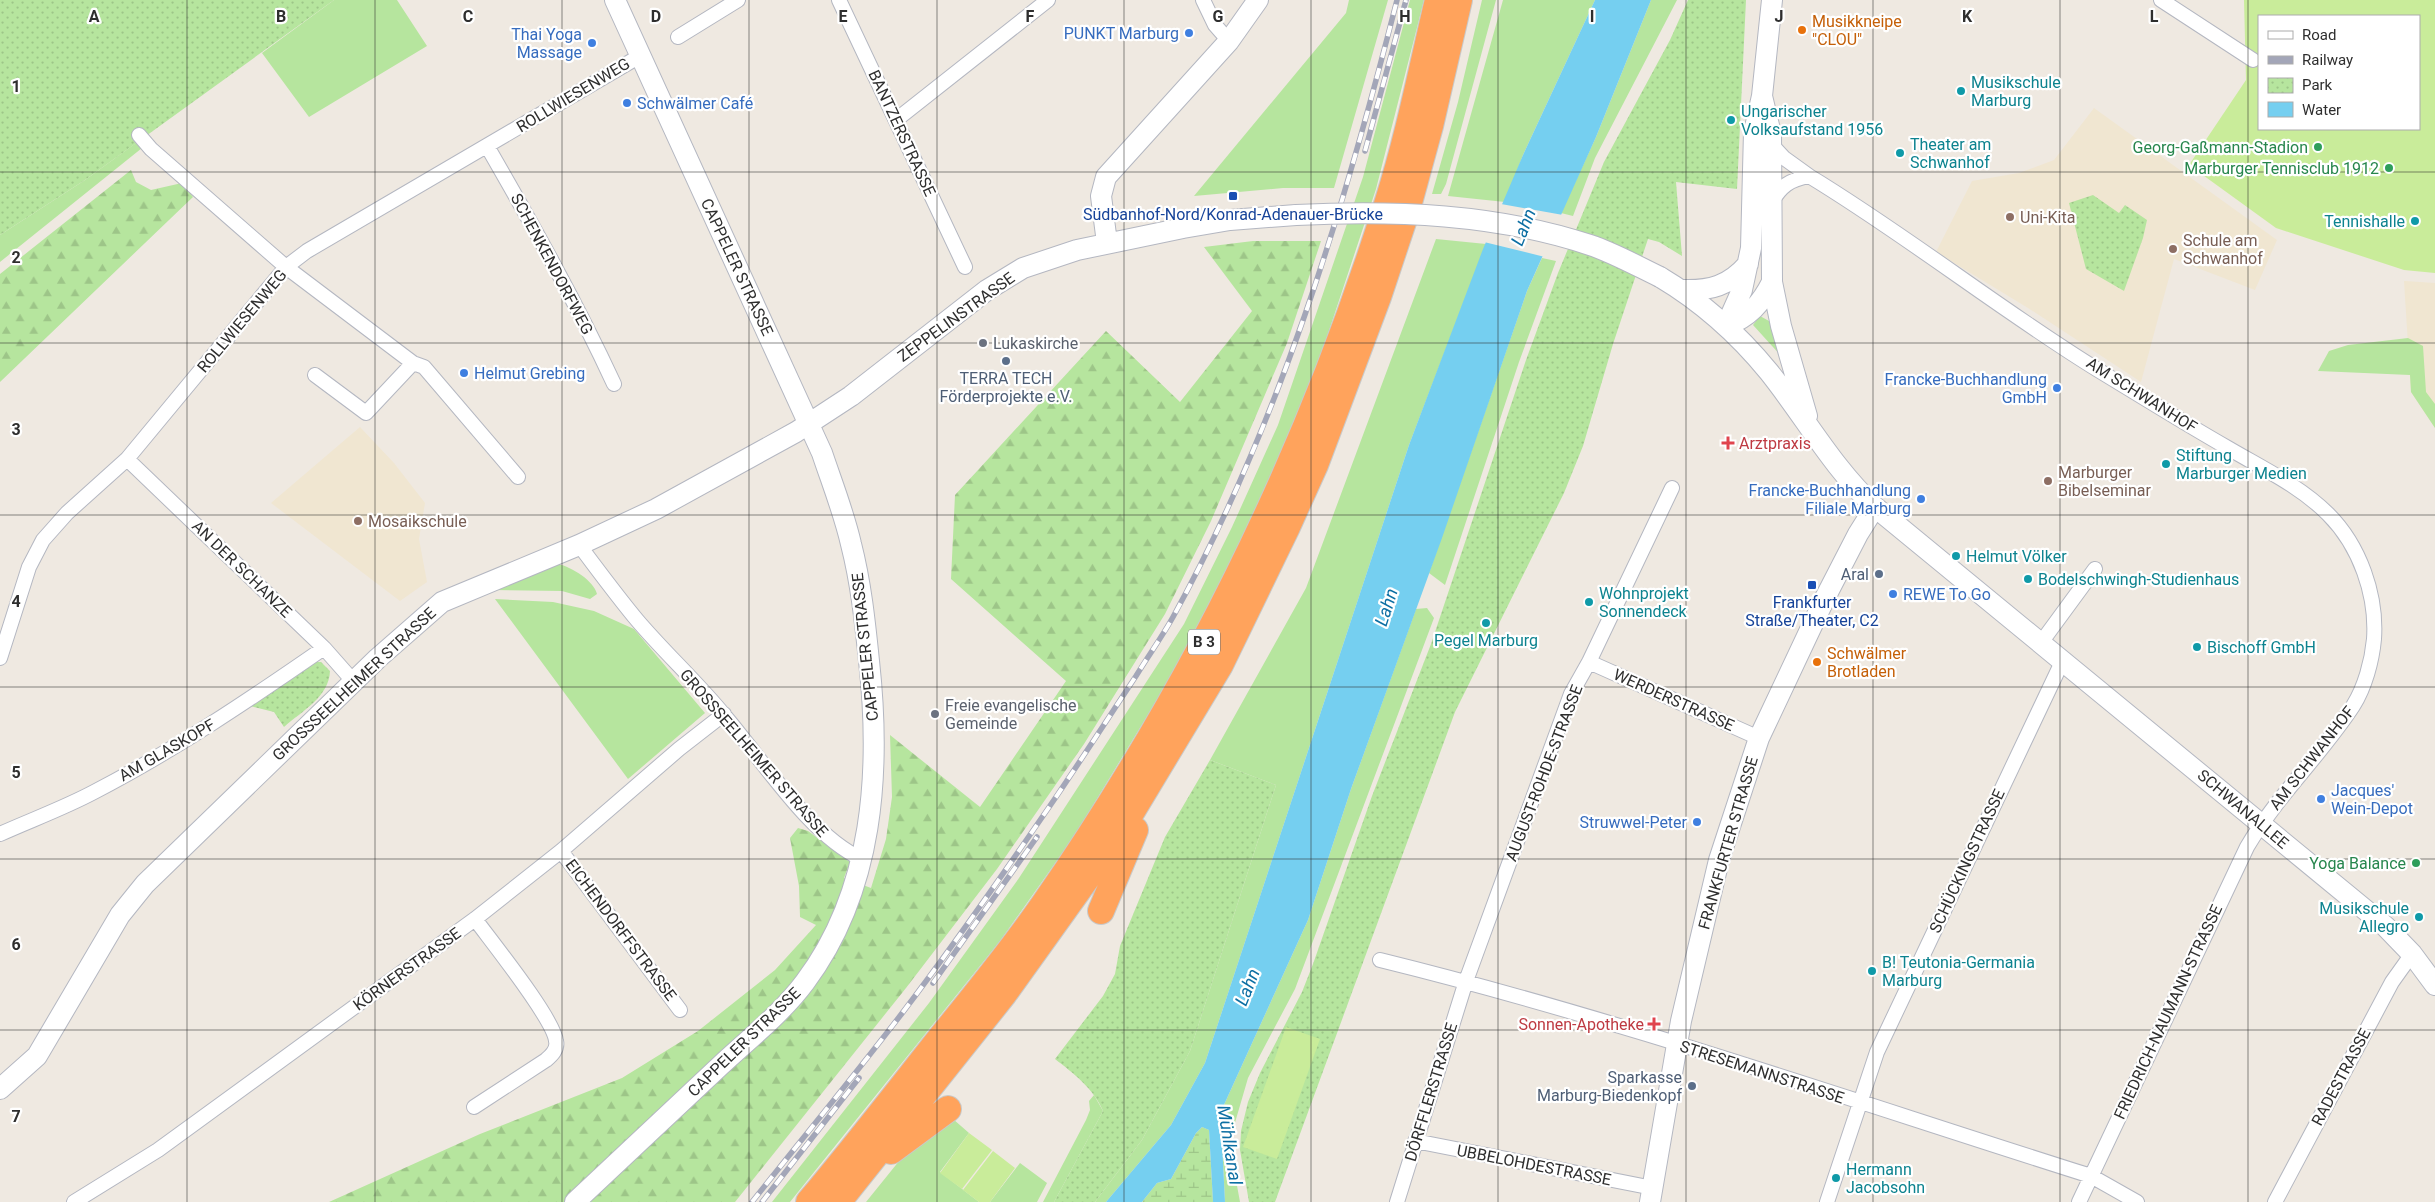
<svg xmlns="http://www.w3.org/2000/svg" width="2435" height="1202" viewBox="0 0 2435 1202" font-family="Roboto,sans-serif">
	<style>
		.education { fill: #f0e6d1 }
		.grass { fill: #b6e59e }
		.forest { fill: url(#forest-firs) }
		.wetland { fill: url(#wetland-marsh) }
		.park { fill: url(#park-dots) }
		.pitch { fill: #c9ec9a; fill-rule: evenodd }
		.water { fill: #75cff0 }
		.pier { fill: #efe9e1 }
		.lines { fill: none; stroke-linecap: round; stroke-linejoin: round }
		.street-casing { stroke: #b4b7c1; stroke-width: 16 }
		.secondary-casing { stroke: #b4b7c1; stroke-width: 22 }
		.highway-casing { stroke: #c9c9c9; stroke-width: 28 }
		.street { stroke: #fff; stroke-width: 14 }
		.secondary { stroke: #fff; stroke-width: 20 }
		.highway { stroke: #ffa35c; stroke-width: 26 }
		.rail-casing { stroke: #a3a6b8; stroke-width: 5.5 }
		.rail { stroke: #fff; stroke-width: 4; stroke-dasharray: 11; stroke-linecap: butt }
		.secondary-bridge-casing { stroke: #b4b7c1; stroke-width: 22; stroke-linecap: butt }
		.secondary-bridge { stroke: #fff; stroke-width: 20 }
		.grid { fill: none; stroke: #2e2e2e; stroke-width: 1; stroke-opacity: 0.55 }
		.food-dot { fill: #e8710a; stroke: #fff; stroke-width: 2 }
		.shop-dot { fill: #3f7fe0; stroke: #fff; stroke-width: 2 }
		.culture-dot { fill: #0f9aa8; stroke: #fff; stroke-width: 2 }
		.leisure-dot { fill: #2e9e5b; stroke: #fff; stroke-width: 2 }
		.transit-dot { fill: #1a4fb4; stroke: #fff; stroke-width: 2 }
		.education-dot { fill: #8d6e63; stroke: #fff; stroke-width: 2 }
		.worship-dot { fill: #6b7280; stroke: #fff; stroke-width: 2 }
		.service-dot { fill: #5c6f8a; stroke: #fff; stroke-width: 2 }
		.health-dot { fill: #e0444e; stroke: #fff; stroke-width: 2 }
		.labels { text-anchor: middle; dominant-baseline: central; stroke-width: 4.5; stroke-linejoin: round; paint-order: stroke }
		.shield { fill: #fff; stroke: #6d6d6d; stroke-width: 1 }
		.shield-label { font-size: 15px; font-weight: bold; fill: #2e2e2e }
		.food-label { font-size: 16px; fill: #c56008; stroke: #fff; text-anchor: start }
		.shop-label { font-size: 16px; fill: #366cbe; stroke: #fff; text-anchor: end }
		.culture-label { font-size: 16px; fill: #0d838f; stroke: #fff; text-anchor: start }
		.street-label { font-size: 16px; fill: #2e2e2e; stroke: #fff }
		.leisure-label { font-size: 16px; fill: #27864d; stroke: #fff; text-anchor: end }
		.transit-label { font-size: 16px; fill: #164399; stroke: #fff }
		.education-label { font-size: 16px; fill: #785e54; stroke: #fff; text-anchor: start }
		.worship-label { font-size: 16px; fill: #5b616d; stroke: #fff; text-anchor: start }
		.service-label { font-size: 16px; fill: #4e5e75; stroke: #fff; text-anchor: end }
		.health-label { font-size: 16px; fill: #be3a42; stroke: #fff; text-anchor: start }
		.water-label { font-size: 18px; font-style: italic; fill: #0d6fa3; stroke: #fff }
		.grid-label { font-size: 16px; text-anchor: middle; font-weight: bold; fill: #2e2e2e; stroke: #fff; stroke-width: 4.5; stroke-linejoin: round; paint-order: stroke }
	</style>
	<defs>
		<pattern id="forest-firs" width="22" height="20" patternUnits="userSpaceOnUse" patternTransform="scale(1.25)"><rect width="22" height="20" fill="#b6e59e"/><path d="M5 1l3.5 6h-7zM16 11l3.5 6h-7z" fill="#9dc588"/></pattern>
		<pattern id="wetland-marsh" width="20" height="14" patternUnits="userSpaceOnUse" patternTransform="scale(1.25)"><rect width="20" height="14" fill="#b6e59e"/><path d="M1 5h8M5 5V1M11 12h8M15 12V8" fill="none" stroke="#9dc588"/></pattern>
		<pattern id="park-dots" width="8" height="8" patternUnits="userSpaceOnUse" patternTransform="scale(1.25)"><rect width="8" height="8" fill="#b6e59e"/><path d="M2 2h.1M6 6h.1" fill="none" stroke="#9dc588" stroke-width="1.8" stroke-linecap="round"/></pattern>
	</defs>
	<rect width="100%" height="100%" fill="#efe9e1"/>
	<path class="education" d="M2094,108L2277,240L2255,290L2174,259L2141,382L2028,308L1936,252L1972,181L2019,173L2054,160Z
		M2404,281L2435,283V428L2411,392Z
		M360,427L394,463L425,503L419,539L427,582L400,601L271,503Z"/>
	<path class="grass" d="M334,0H397L427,46L309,117L262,53Z
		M1349,0H1388L1334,188H1283L1194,196L1346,13Z
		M1410,0H1424L1376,189L1309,391L1203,624L1075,835L1000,941L790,1202H772L929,1003L1019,878L1184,624L1232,527L1278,425L1363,177Z
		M1482,0H1496L1446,184L1441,194H1432L1458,102Z
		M1503,0H1595L1523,155L1505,202L1448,196Z
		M1651,0H1677L1595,158L1573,216L1561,213L1596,137Z
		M136,143L142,148L0,262V235L85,180Z
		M1436,239L1486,244L1409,445L1205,1063L1171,1125L1106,1202H1095L1142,1140L1190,1051L1276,785L1210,760L1306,588Z
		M1542,258L1556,261L1519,362L1445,585L1429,573L1527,291Z
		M1760,316L1769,321L1782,357L1753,325Z
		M2408,338L2423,346L2426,392L2435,404V428L2411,392L2410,375L2318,371L2329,351L2348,345Z
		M558,564C572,567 594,581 597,594L590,599L562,591L493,590Z
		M495,599L553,602L594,611L634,629L705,713L628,779Z
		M1427,608L1434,618L1295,989L1248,1078L1234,1126L1231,1153L1240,1202H1225L1222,1142L1218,1118L1308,920L1351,789L1416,609Z
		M1094,1095L1103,1111L1054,1202H1043L1086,1120L1090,1110L1089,1101Z
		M953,1119L969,1133L940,1172L979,1202H866L908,1150Z
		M1020,1163L1047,1183L1037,1202H990Z"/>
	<path class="forest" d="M131,170L136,182L151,190L182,183L193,197L0,382V274Z
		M1253,241H1321L1287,343L1211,521L1165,614L1084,744L997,869L906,988L735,1202H329L480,1134L622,1078L698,1031L775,970L816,925L800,917L799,886L790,838L798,828L808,831L850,862L844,878L871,888L886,839L892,797L890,735L980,807L1066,681L951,579L955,495L1106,331L1180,402L1252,311L1204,247Z"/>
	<path class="wetland" d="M1202,1127L1209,1130L1213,1202H1142L1157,1183L1171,1179L1196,1133Z"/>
	<path class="park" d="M0,0H334L85,180L0,235Z
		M1688,0H1746L1737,189L1676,182L1682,256L1659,242L1648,239L1613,344L1583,446L1564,493L1455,712L1275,1202H1249L1240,1150L1241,1131L1248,1102L1260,1073L1302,992L1313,964L1372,796L1431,644L1526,360L1558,273L1604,162L1670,40Z
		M2093,195L2119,213L2125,205L2147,220L2143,238L2124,291L2086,269L2069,203Z
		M314,662H321L330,671C329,697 302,711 284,727L274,712L250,706Z
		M1210,760L1276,785L1190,1051L1142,1140L1095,1202H1054L1103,1111C1094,1089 1073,1073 1055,1059L1103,996L1115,974L1120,946L1165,837Z"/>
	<path class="pitch" d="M2244,0H2435V273L2404,270L2276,228L2189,165L2246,80ZM2259,16H2419V129H2259Z
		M1286,1027L1320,1039L1277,1159L1243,1147Z
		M969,1133L992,1150L962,1189L940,1173Z
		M993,1151L1015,1168L990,1202H979L963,1190Z"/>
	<path class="water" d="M1595,0H1651L1596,137L1527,291L1442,538L1351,789L1308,920L1218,1118L1222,1142L1225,1202H1213L1209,1130L1202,1127L1196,1133L1171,1179L1157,1183L1142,1202H1106L1171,1125L1205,1063L1409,445L1483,249L1523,155Z"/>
	<path class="pier" d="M1501,204L1563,215L1545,257L1484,242Z"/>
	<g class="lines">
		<defs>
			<path id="street" d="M839,0L965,267
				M1203,0L1215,25L1229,41
				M2161,0L2253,60
				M678,37L738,0
				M896,120L1048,0
				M139,135L151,149L286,267L413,363L424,367L518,477
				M1771,144L1784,158L1809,176C1908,236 1999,309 2098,370C2141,396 2184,423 2228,448C2262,468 2300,486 2328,514C2360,546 2377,595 2374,639C2372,661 2365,687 2353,706C2321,755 2277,796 2247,847L2079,1202
				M487,146C532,224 576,302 614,384
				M1771,203C1781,186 1789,180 1809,176
				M315,375L366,413L413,363
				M127,459L324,648L354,682
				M579,545C598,570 617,596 637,620C665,653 697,682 724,715C762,759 810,836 862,859
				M2040,644L2095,569
				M0,658L29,567L43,540L67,513L127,459L286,267L307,251L640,56
				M1589,662L1759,738
				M0,834C31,820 64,808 94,792C175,750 249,700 324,648
				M561,851L680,1010
				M1380,960C1620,1019 1856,1102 2091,1176L2137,1202
				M474,1107L546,1060C552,1055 558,1049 556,1041C554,1019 491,941 475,919
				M1415,1141L1653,1188
				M74,1202L158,1150L475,919L561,851L679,749L724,714
				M1397,1202L1466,981L1571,694L1589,662L1672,488
				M1827,1202L1877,1052L2062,662
				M2275,1202L2392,982L2412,954"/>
			<path id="secondary" d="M1762,96L1771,134L1772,282L1781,326L1807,416
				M1107,243L1101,196L1106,177L1229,41L1258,0
				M1660,277C1702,302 1738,334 1769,372C1805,417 1832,467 1875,507L2385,926L2412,954L2435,985
				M1682,290C1710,291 1729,286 1748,264
				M1726,326L1742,290L1751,248L1754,132L1762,96L1772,0
				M1726,326C1749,317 1761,304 1772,282
				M0,1089L37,1056L120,915L145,884L378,658L442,602L579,545L656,509L796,432L851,396L987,290L1023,268L1077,250L1183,228L1230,220L1296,215
				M575,1202C624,1156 672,1111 721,1065C749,1039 782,1013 805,982C874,890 881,771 869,661C865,622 861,583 851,544C844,513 832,483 822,453L615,0
				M1650,1202L1681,1021L1719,860L1759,738L1825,598L1858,534L1875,507"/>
			<path id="highway" d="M1101,911L1135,830
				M891,1151L948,1109
				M809,1202C852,1151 893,1098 934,1046C972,999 1010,953 1044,904C1195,686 1309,454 1388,201C1409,135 1422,67 1438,0
				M838,1202L1003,995L1117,836L1220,665L1287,527L1315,465L1378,297L1407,210L1430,126L1459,0"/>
		</defs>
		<use href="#street" class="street-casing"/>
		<use href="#secondary" class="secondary-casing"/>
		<use href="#highway" class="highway-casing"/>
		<use href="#street" class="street"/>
		<use href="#secondary" class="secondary"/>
		<use href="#highway" class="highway"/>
		<defs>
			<path id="rail" d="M1365,151L1406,0
				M933,983L1037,837
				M752,1202C802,1139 854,1076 903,1012C956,942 1006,870 1056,797C1083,757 1109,717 1136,676C1148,656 1162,637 1173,617C1279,424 1343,213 1397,0
				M762,1202L859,1078"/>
		</defs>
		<use href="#rail" class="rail-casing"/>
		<use href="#rail" class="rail"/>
		<defs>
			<path id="secondary-bridge" d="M1296,215C1394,210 1497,214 1590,245C1614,253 1637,266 1660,277"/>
		</defs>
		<use href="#secondary-bridge" class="secondary-bridge-casing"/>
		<use href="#secondary-bridge" class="secondary-bridge"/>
	</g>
	<path class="grid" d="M187,0V1202M375,0V1202M562,0V1202M749,0V1202M937,0V1202M1124,0V1202M1311,0V1202M1498,0V1202M1686,0V1202M1873,0V1202M2060,0V1202M2248,0V1202M0,172H2435M0,343H2435M0,515H2435M0,687H2435M0,859H2435M0,1030H2435"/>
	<g class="food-dot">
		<circle cx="1802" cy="30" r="5"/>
		<circle cx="1817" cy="662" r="5"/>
	</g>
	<g class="shop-dot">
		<circle cx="1189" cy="33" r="5"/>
		<circle cx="592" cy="43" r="5"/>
		<circle cx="627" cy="103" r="5"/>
		<circle cx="464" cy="373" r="5"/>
		<circle cx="2057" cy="388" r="5"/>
		<circle cx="1921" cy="499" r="5"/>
		<circle cx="1893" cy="594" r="5"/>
		<circle cx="2321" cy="799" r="5"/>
		<circle cx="1697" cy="822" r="5"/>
	</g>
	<g class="culture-dot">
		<circle cx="1961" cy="91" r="5"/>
		<circle cx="1731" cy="120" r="5"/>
		<circle cx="1900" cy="153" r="5"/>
		<circle cx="2415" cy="221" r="5"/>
		<circle cx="2166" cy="464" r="5"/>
		<circle cx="1956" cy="556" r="5"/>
		<circle cx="2028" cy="579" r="5"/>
		<circle cx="1589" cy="602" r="5"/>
		<circle cx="1486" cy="623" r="5"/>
		<circle cx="2197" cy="647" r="5"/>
		<circle cx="2419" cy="917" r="5"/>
		<circle cx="1872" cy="971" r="5"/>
		<circle cx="1836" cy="1178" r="5"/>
	</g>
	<g class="leisure-dot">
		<circle cx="2318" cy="147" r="5"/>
		<circle cx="2389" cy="168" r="5"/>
		<circle cx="2416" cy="863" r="5"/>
	</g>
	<g class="transit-dot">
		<rect x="1228" y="191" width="10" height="10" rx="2.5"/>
		<rect x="1807" y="580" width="10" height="10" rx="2.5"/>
	</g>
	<g class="education-dot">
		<circle cx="2010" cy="217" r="5"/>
		<circle cx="2173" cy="249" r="5"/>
		<circle cx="2048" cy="481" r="5"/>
		<circle cx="358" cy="521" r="5"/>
	</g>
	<g class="worship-dot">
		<circle cx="983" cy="343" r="5"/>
		<circle cx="935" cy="714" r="5"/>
	</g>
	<g class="service-dot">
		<circle cx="1006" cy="361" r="5"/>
		<circle cx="1879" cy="574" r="5"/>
		<circle cx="1692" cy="1086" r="5"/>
	</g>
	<g class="health-dot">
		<path d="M1725.5 435.5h5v5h5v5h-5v5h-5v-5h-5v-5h5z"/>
		<path d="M1651.5 1016.5h5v5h5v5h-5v5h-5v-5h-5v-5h5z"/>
	</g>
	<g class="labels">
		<rect class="shield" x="1188" y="629.5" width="32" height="25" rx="4"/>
		<g class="shield-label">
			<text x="1204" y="642">B 3</text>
		</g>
		<g class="food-label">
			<text x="1812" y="21">Musikkneipe<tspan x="1812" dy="18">"CLOU"</tspan></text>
			<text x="1827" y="653">Schwälmer<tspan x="1827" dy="18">Brotladen</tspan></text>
		</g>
		<g class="shop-label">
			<text x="1179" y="33">PUNKT Marburg</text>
			<text x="582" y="34">Thai Yoga<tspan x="582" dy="18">Massage</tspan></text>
			<text x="637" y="103" text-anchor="start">Schwälmer Café</text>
			<text x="474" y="373" text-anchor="start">Helmut Grebing</text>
			<text x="2047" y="379">Francke-Buchhandlung<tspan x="2047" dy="18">GmbH</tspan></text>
			<text x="1911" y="490">Francke-Buchhandlung<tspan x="1911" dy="18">Filiale Marburg</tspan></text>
			<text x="1903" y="594" text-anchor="start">REWE To Go</text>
			<text x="2331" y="790" text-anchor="start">Jacques'<tspan x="2331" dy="18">Wein-Depot</tspan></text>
			<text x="1687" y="822">Struwwel-Peter</text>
		</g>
		<g class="culture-label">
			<text x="1971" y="82">Musikschule<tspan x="1971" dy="18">Marburg</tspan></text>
			<text x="1741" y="111">Ungarischer<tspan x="1741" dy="18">Volksaufstand 1956</tspan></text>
			<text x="1910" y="144">Theater am<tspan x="1910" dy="18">Schwanhof</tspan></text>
			<text x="2405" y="221" text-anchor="end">Tennishalle</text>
			<text x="2176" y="455">Stiftung<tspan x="2176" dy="18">Marburger Medien</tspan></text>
			<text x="1966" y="556">Helmut Völker</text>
			<text x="2038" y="579">Bodelschwingh-Studienhaus</text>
			<text x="1599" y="593">Wohnprojekt<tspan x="1599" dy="18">Sonnendeck</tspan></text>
			<text x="1486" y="640" text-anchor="middle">Pegel Marburg</text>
			<text x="2207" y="647">Bischoff GmbH</text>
			<text x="2409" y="908" text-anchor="end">Musikschule<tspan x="2409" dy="18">Allegro</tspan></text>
			<text x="1882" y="962">B! Teutonia-Germania<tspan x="1882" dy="18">Marburg</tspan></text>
			<text x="1846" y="1169">Hermann<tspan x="1846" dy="18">Jacobsohn</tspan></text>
		</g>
		<g class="street-label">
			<text transform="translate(573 95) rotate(-31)">ROLLWIESENWEG</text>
			<text transform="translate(902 133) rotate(65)">BANTZERSTRASSE</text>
			<text transform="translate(552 264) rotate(62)">SCHENKENDORFWEG</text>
			<text transform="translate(737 267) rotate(65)">CAPPELER STRASSE</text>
			<text transform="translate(956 317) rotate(-36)">ZEPPELINSTRASSE</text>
			<text transform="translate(242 321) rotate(-50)">ROLLWIESENWEG</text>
			<text transform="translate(2142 395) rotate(32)">AM SCHWANHOF</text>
			<text transform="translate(242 569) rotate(44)">AN DER SCHANZE</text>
			<text transform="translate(865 647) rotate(-96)">CAPPELER STRASSE</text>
			<text transform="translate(354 684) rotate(-43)">GROSSSEELHEIMER STRASSE</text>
			<text transform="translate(1674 700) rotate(24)">WERDERSTRASSE</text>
			<text transform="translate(167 750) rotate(-30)">AM GLASKOPF</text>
			<text transform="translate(754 753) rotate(49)">GROSSSEELHEIMER STRASSE</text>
			<text transform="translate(2312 758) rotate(-52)">AM SCHWANHOF</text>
			<text transform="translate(1544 773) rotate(-69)">AUGUST-ROHDE-STRASSE</text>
			<text transform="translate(2243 809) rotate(40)">SCHWANALLEE</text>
			<text transform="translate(1728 843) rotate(-74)">FRANKFURTER STRASSE</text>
			<text transform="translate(1967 861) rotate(-65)">SCHÜCKINGSTRASSE</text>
			<text transform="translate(621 930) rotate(53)">EICHENDORFFSTRASSE</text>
			<text transform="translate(407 969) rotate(-36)">KÖRNERSTRASSE</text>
			<text transform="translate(2168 1012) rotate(-65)">FRIEDRICH-NAUMANN-STRASSE</text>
			<text transform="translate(744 1042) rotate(-44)">CAPPELER STRASSE</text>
			<text transform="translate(1762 1072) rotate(18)">STRESEMANNSTRASSE</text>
			<text transform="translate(2341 1077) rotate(-62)">RADESTRASSE</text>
			<text transform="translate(1431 1092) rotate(-73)">DÖRFFLERSTRASSE</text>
			<text transform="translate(1534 1165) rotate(11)">UBBELOHDESTRASSE</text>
		</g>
		<g class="leisure-label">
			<text x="2308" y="147">Georg-Gaßmann-Stadion</text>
			<text x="2379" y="168">Marburger Tennisclub 1912</text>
			<text x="2406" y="863">Yoga Balance</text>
		</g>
		<g class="transit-label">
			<text x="1233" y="214">Südbanhof-Nord/Konrad-Adenauer-Brücke</text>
			<text x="1812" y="602">Frankfurter<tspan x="1812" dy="18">Straße/Theater, C2</tspan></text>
		</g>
		<g class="education-label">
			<text x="2020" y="217">Uni-Kita</text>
			<text x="2183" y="240">Schule am<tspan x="2183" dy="18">Schwanhof</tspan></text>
			<text x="2058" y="472">Marburger<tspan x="2058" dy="18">Bibelseminar</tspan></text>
			<text x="368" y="521">Mosaikschule</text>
		</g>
		<g class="worship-label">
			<text x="993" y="343">Lukaskirche</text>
			<text x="945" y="705">Freie evangelische<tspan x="945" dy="18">Gemeinde</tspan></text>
		</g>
		<g class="service-label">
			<text x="1006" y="378" text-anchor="middle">TERRA TECH<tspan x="1006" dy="18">Förderprojekte e.V.</tspan></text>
			<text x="1869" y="574">Aral</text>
			<text x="1682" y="1077">Sparkasse<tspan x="1682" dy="18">Marburg-Biedenkopf</tspan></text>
		</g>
		<g class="health-label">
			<text x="1739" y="443">Arztpraxis</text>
			<text x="1644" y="1024" text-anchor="end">Sonnen-Apotheke</text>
		</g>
		<g class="water-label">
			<text transform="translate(1523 227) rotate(-68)">Lahn</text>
			<text transform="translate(1386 607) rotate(-72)">Lahn</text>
			<text transform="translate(1247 987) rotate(-68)">Lahn</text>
			<text transform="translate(1230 1145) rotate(81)">Mühlkanal</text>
		</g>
	</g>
	<g class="grid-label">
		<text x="94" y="22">A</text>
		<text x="281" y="22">B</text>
		<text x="468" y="22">C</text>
		<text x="656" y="22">D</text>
		<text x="843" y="22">E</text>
		<text x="1030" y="22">F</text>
		<text x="1218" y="22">G</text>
		<text x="1405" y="22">H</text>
		<text x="1592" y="22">I</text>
		<text x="1779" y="22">J</text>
		<text x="1967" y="22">K</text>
		<text x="2154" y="22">L</text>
		<text x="16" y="92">1</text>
		<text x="16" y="263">2</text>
		<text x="16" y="435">3</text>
		<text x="16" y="607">4</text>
		<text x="16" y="778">5</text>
		<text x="16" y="950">6</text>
		<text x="16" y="1122">7</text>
	</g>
	<rect x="2258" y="15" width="162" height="115" fill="#ffffff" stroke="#ababab"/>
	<rect x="2268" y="31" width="25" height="8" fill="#ffffff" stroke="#ababab"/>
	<text x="2302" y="40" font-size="15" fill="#2e2e2e">Road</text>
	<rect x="2268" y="56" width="25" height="8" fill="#a3a6b8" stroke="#ababab"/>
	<text x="2302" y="65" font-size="15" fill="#2e2e2e">Railway</text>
	<rect x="2268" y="78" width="25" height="15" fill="url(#park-dots)" stroke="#ababab"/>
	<text x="2302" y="90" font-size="15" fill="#2e2e2e">Park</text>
	<rect x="2268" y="102" width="25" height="15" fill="#75cff0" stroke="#ababab"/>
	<text x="2302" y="115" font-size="15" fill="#2e2e2e">Water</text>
</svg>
